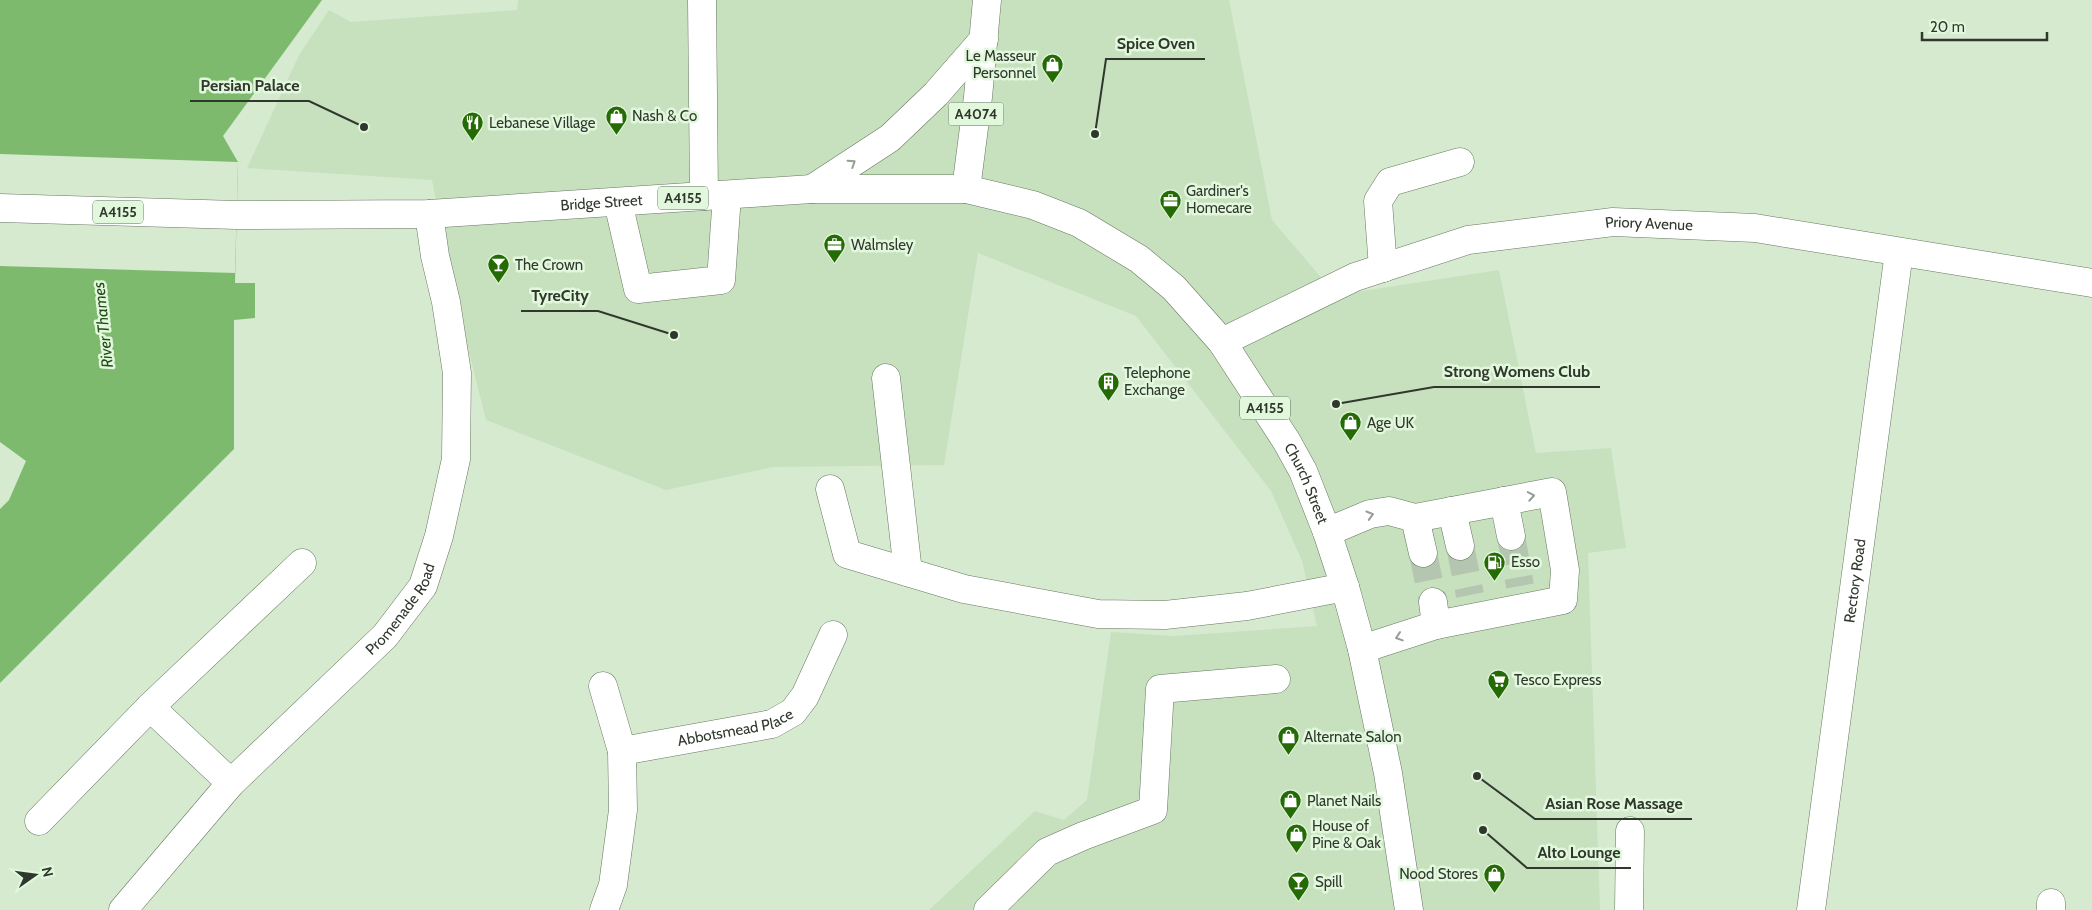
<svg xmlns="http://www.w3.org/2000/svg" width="2092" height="910" viewBox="0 0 2092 910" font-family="Cabin,sans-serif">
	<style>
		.built { fill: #c7e1bf }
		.water { fill: #7eba6e }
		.pier { fill: #d5eacf }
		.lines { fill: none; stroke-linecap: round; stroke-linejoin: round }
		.minor-tunnel { stroke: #b4c6af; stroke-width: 28; stroke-dasharray: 28 14; stroke-linecap: butt }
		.minor-casing { stroke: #667860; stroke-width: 29 }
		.major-casing { stroke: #667860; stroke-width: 29 }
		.minor { stroke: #fff; stroke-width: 28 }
		.major { stroke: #fff; stroke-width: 28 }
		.oneway { stroke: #989c96 }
		.labels { text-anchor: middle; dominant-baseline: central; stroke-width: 5; stroke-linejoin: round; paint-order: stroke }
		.shield { fill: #e2f8dc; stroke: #657262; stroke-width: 1 }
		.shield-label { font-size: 14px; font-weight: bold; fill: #30382e }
		.poi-label { font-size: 15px; fill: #30382e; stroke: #e2f8dc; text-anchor: start }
		.street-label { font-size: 15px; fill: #30382e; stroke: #e2f8dc }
		.water-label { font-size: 16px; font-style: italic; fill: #234b17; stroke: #e2f8dc }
		.leader { fill: none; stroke: #30382e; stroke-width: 2 }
		.callout-dot { fill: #30382e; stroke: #e2f8dc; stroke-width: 2 }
		.callout-label { font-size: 16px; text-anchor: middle; font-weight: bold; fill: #30382e; stroke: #e2f8dc; stroke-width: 5; stroke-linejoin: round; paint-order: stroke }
	</style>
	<rect width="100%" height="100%" fill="#d5eacf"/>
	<path class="built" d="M518,0H1229L1272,220L1336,295L1499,270L1536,453L1611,448L1626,548L1588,553L1600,910H929L1035,811L1064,820L1087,800L1111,632L1174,636L1317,626L1302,561L1271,491L1136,316L978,253L944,465L773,467L666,490L486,420L451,280L432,180L247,168L299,55L329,10L351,22L517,10Z"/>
	<path class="water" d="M0,0H322L223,136L238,162L235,283H255V318L234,320V449L0,683V509L9,500L26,461L0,442Z"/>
	<path class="pier" d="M0,154L238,162L235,273L0,266Z"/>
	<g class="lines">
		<path class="minor-tunnel" d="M1511,536L1520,586
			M1460,546L1470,595
			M1423,553L1433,602"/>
		<defs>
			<g id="minor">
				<path d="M702,1L704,196"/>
				<path d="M618,202L638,289L721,280L727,195"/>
				<path d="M1383,268L1378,201L1390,182L1460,162"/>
				<path id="s1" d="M1222,342L1355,277L1468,240L1613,222L1755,228L2092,283"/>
				<path d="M886,378L908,572"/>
				<path d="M830,489L847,554L964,589L1098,614L1165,615L1247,606L1345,587"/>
				<path d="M1504,501L1511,536"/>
				<path d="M1452,511L1460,546"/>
				<path d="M1415,518L1423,553"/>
				<path d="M1327,532L1370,514L1389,511L1415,518L1552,492L1565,570L1563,600L1436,625L1362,649"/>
				<path d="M1433,602L1436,625"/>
				<path d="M603,686L622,751L623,810L613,885L604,910"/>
				<path id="s2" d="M622,751L772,724L793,712L805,696L833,635"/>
				<path d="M231,783L150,707L302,563"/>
				<path d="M39,821L150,707"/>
				<path id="s3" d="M123,910L231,783L385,636L423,586L439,536L456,459L457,373L446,302L435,256L429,214"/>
				<path d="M988,910L1047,852L1083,836L1153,810L1160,689L1276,679"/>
				<path d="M1629,910L1630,831"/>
				<path id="s4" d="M1811,910L1899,252"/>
				<path d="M2051,910V903"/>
			</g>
			<g id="major">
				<path d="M812,189L890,138L936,94L984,39"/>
				<path d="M966,189L978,97L987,0"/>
				<path id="s5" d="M0,208L237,215L429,214L812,189H966L1033,205L1079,223L1139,259L1174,288L1222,342L1287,442L1303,471L1327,532L1345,587L1362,649L1388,773L1409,910"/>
			</g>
		</defs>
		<use href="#minor" class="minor-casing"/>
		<use href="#major" class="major-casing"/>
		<use href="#minor" class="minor"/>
		<use href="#major" class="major"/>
	</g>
	<defs><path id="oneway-chevron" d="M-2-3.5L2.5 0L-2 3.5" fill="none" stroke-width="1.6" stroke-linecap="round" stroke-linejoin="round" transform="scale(1.25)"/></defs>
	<g class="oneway">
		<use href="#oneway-chevron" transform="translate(852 163) rotate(-33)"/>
		<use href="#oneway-chevron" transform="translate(1531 496) rotate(-10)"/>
		<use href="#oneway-chevron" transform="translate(1370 515) rotate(-16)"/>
		<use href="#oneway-chevron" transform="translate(1399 637) rotate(162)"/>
	</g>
	<defs>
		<symbol id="shop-pin" viewBox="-11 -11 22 30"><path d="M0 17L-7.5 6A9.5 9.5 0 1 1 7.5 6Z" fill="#256b05" stroke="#e2f8dc"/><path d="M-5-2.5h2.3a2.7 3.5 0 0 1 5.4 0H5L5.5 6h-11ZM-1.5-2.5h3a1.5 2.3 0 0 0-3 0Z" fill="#fff"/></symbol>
		<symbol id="restaurant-pin" viewBox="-11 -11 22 30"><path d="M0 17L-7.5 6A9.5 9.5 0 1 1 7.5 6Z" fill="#256b05" stroke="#e2f8dc"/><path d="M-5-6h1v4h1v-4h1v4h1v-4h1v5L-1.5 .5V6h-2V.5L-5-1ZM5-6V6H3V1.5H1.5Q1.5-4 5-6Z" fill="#fff"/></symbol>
		<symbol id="office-pin" viewBox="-11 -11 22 30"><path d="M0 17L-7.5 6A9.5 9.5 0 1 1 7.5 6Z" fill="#256b05" stroke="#e2f8dc"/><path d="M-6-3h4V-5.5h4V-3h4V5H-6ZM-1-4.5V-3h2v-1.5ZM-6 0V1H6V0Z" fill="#fff"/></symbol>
		<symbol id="bar-pin" viewBox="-11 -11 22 30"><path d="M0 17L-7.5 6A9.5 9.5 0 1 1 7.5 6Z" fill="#256b05" stroke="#e2f8dc"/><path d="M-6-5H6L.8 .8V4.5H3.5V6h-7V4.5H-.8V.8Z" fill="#fff"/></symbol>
		<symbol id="building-pin" viewBox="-11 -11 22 30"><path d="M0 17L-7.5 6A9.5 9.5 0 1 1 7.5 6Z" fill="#256b05" stroke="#e2f8dc"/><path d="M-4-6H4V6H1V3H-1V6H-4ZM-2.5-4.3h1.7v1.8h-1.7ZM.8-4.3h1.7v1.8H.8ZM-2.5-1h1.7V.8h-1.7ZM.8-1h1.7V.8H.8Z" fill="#fff"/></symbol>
		<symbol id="fuel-pin" viewBox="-11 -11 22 30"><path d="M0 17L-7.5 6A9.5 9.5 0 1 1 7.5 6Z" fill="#256b05" stroke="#e2f8dc"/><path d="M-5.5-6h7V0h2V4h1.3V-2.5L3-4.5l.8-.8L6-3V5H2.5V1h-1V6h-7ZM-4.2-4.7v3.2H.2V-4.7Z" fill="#fff"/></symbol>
		<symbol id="supermarket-pin" viewBox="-11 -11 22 30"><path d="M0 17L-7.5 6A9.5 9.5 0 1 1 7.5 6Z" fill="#256b05" stroke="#e2f8dc"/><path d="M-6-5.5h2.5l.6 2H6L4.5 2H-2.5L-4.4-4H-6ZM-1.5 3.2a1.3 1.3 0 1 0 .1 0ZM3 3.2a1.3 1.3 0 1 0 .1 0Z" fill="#fff"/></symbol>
	</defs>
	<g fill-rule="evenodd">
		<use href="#shop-pin" x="1040" y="52" width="25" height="34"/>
		<use href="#shop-pin" x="604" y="104" width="25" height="34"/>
		<use href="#restaurant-pin" x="460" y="110" width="25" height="34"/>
		<use href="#office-pin" x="1158" y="188" width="25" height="34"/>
		<use href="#office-pin" x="822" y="232" width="25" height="34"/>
		<use href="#bar-pin" x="486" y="252" width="25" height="34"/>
		<use href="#building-pin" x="1096" y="370" width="25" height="34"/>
		<use href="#shop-pin" x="1338" y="410" width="25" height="34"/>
		<use href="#fuel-pin" x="1482" y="550" width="25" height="34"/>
		<use href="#supermarket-pin" x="1486" y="668" width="25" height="34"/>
		<use href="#shop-pin" x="1276" y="724" width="25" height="34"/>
		<use href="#shop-pin" x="1278" y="788" width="25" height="34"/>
		<use href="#shop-pin" x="1284" y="822" width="25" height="34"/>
		<use href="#shop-pin" x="1482" y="862" width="25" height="34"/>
		<use href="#bar-pin" x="1286" y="870" width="25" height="34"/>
	</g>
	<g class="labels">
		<g class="shield">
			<rect x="948.5" y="102.5" width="55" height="23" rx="4"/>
			<rect x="658" y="186.5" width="50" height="23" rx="4"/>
			<rect x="93" y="200.5" width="50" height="23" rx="4"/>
			<rect x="1240" y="396.5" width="50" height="23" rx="4"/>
		</g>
		<g class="shield-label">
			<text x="976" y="114">A4074</text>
			<text x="683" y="198">A4155</text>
			<text x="118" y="212">A4155</text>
			<text x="1265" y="408">A4155</text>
		</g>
		<g class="poi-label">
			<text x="1036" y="56" text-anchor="end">Le Masseur<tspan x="1036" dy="17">Personnel</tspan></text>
			<text x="632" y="116">Nash &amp; Co</text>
			<text x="489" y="123">Lebanese Village</text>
			<text x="1186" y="191">Gardiner's<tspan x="1186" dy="17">Homecare</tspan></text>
			<text x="851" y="245">Walmsley</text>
			<text x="515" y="265">The Crown</text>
			<text x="1124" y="373">Telephone<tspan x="1124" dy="17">Exchange</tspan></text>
			<text x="1367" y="423">Age UK</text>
			<text x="1511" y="562">Esso</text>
			<text x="1514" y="680">Tesco Express</text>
			<text x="1304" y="737">Alternate Salon</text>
			<text x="1307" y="801">Planet Nails</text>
			<text x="1312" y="826">House of<tspan x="1312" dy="17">Pine &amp; Oak</tspan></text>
			<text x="1478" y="874" text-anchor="end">Nood Stores</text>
			<text x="1315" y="882">Spill</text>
		</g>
		<g class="street-label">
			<text stroke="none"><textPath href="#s5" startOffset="602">Bridge Street</textPath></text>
			<text stroke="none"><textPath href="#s1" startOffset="449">Priory Avenue</textPath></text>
			<text stroke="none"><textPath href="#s5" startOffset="1438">Church Street</textPath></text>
			<text stroke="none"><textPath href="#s4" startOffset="332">Rectory Road</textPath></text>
			<text stroke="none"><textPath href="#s3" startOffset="411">Promenade Road</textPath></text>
			<text stroke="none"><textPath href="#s2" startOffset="116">Abbotsmead Place</textPath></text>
		</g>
		<g class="water-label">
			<text transform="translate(103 325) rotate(-96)">River Thames</text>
		</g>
	</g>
	<path class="leader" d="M1095 134L1106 59H1205M364 127L309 101H190M674 335L598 311H521M1336 404L1434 387H1600M1477 776L1535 819H1692M1483 830L1527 868H1631"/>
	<g class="callout-dot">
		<circle cx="1095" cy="134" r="5"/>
		<circle cx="364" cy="127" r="5"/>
		<circle cx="674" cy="335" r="5"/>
		<circle cx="1336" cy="404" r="5"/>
		<circle cx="1477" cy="776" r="5"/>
		<circle cx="1483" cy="830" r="5"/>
	</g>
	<g class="callout-label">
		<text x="1156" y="49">Spice Oven</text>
		<text x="250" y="91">Persian Palace</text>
		<text x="560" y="301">TyreCity</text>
		<text x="1517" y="377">Strong Womens Club</text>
		<text x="1614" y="809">Asian Rose Massage</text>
		<text x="1579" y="858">Alto Lounge</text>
	</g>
	<g transform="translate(35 875) rotate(76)" stroke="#e2f8dc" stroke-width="4" paint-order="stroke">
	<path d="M0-4L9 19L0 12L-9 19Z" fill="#30382e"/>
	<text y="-8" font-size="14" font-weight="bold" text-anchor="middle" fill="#30382e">N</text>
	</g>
	<path d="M1922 32v8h125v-8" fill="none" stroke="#30382e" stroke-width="2.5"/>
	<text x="1930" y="32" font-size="15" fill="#30382e" stroke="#e2f8dc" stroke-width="4" paint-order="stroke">20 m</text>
</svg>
